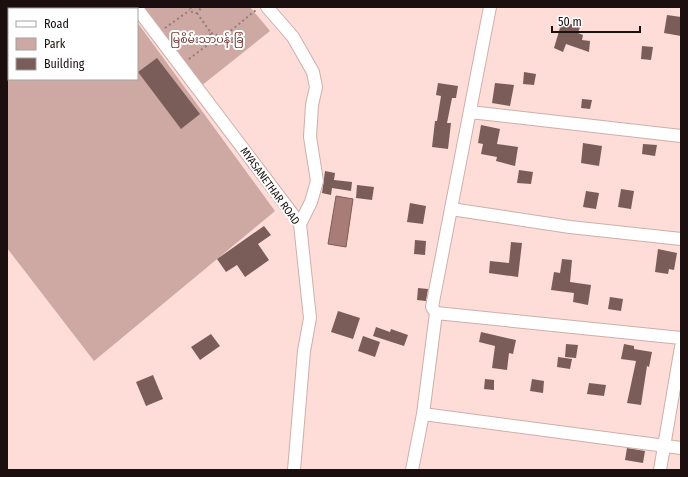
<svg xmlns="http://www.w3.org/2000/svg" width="688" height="477" viewBox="0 0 688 477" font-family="'Fira Sans Condensed','Noto Sans Myanmar',sans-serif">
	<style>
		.green { fill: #cea9a3 }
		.water { fill: #a87d77; stroke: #7e5c58 }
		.building { fill: #7a5d59 }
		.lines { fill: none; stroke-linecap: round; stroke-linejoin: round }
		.minor-casing { stroke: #cfaea9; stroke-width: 14 }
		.path { stroke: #947c79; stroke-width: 2; stroke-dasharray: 2 3; stroke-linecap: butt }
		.minor { stroke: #fff; stroke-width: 12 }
		.labels { text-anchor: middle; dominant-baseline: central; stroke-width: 4; stroke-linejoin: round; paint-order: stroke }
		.park-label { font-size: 11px; fill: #723731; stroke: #fff }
		.street-label { font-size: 11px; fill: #1b100f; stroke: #fff }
	</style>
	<rect width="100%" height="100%" fill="#fedcd7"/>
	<path class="green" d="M20,7H126L128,9H18Z
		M144,7H250L270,31L201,86Z
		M9,17V79H137V22L275,211L94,361L7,248V18Z"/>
	<path class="water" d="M336,196L353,199L346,247L328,244Z"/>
	<path class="building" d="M667,15L681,17V36L664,33Z
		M562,21L580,27L578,33L583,35L582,40L590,41L589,52L566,44L563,52L554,48Z
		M642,46L653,47L651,60L641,59Z
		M157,58L200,114L181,129L138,72Z
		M524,72L536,74L534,85L523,84Z
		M438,83L458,86L456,98H452L447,123H451L448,149L432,147L435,121H437L441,96L436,95Z
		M495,83L514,85L510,106L492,103Z
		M582,99L592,100L590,109L581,108Z
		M481,125L500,129L497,144L518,147L515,166L496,161L497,157L481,154L483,144L478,143Z
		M583,143L602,146L599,166L581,163Z
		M643,144L657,145L655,156L642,154Z
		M519,170L533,172L531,184L517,183Z
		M325,171L335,173L334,180L352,182L351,191L332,188L331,195L322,193Z
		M357,185L374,187L372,200L356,198Z
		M621,189L634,191L631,209L618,207Z
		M586,191L599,193L596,209L583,207Z
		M410,203L426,206L423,224L407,222Z
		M264,226L271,235L258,244L269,260L245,277L237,265L226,272L217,259Z
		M415,240L426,241L425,255L414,254Z
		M511,242L522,243L518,277L489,273L490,261L509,263Z
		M658,249L677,253L674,270L669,269L668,274L655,272Z
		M562,259L572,260L570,282L591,285L588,305L573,302L574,293L551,290L554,272L560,273Z
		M418,288L428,289L426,301L417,300Z
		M610,297L623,299L621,311L608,309Z
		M338,311L360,318L353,339L331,332Z
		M376,327L390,332L391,329L408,335L404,346L373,336Z
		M481,332L516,340L513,354L509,353L507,370L492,368L495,346L479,342Z
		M211,334L220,346L200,360L191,347Z
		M363,336L380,342L375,357L358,351Z
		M566,344L578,345L576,358L565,357Z
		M624,344L634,346V349L652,352L649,367L647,366L641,405L627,403L636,361L621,359Z
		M558,357L572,359L570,369L557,367Z
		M153,375L163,399L146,406L136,382Z
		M485,379L494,380V390L484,389Z
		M532,379L544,381L543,393L530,391Z
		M589,383L606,385L604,396L587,394Z
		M627,448L645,451L643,463L625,460Z"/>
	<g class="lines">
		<defs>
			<path id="minor" d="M136,7L300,224L310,318L304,351L294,470
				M267,7L293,37L313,72L316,87L312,105L310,137L317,181L311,202L300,224
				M490,7L432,307L436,313L681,338
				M470,112L681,136
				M451,209L570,227L681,239
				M436,313L423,414L681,448
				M412,470L423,414
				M660,470L681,347"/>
		</defs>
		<use href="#minor" class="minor-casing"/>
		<path class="path" d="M191,7L190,10L193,13H197L202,7
			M197,13L211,33L209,37L210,43L218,45L222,44L223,37L211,33
			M165,28L190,10
			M223,37L256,10
			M189,59L210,43"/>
		<use href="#minor" class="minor"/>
	</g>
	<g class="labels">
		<g class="park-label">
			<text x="207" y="39">မြစိမ်းသာပန်းခြံ</text>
		</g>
		<g class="street-label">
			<text transform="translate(270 186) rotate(54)">MYASANETHAR ROAD</text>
		</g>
	</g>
	<rect width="688" height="477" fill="none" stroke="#1b100f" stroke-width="16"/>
	<rect x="8" y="8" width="130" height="72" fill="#ffffff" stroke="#a49f9f"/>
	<rect x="16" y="21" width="20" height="6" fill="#ffffff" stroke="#a49f9f"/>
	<text x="44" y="28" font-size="12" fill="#1b100f">Road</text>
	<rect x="16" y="38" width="20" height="12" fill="#cea9a3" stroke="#a49f9f"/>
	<text x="44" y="48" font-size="12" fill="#1b100f">Park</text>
	<rect x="16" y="58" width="20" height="12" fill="#7a5d59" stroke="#a49f9f"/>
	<text x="44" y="68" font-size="12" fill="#1b100f">Building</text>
	<path d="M552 26v6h88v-6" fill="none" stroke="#1b100f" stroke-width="2"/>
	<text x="558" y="26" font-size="12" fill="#1b100f" stroke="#ffffff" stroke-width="3" paint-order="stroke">50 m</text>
</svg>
